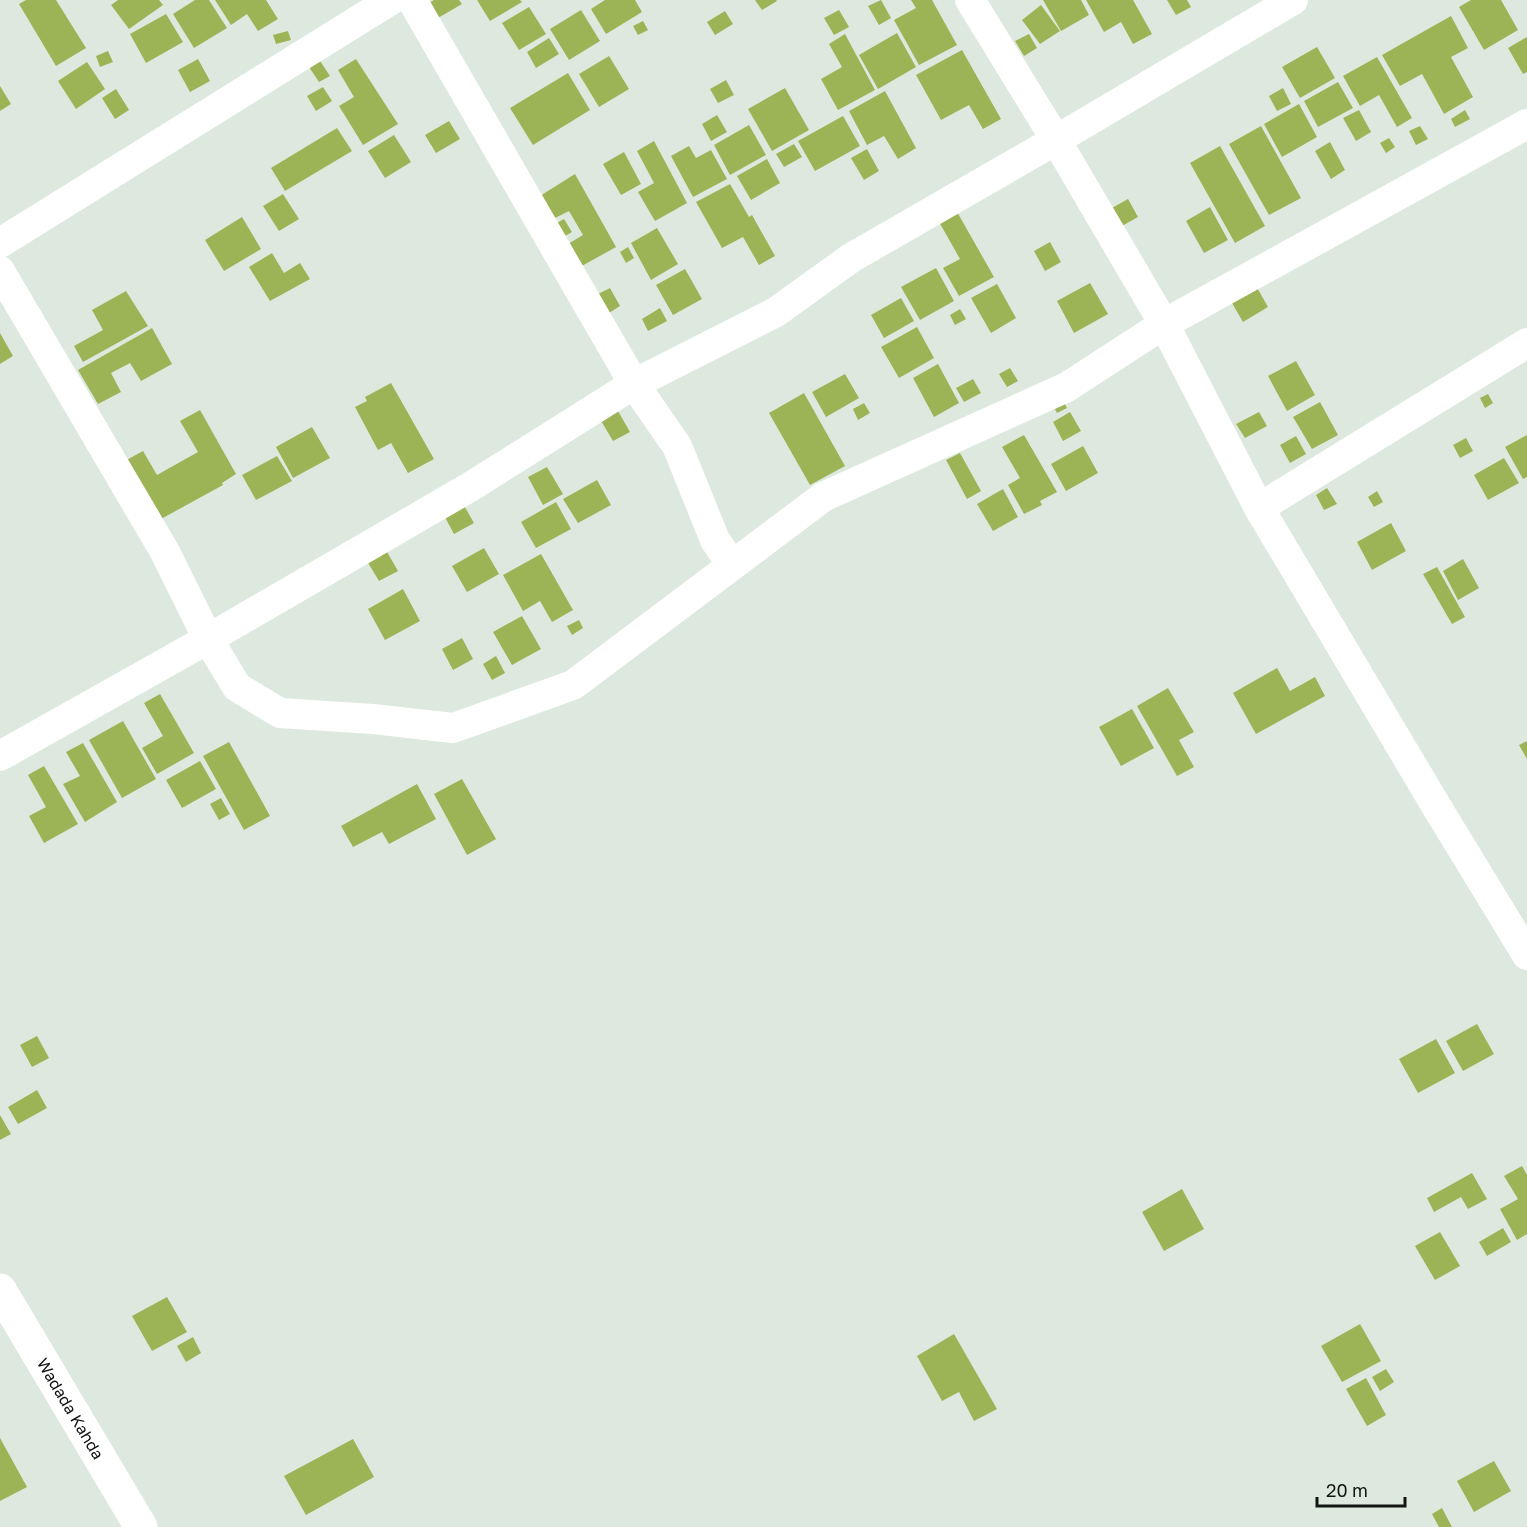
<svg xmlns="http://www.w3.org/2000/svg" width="1527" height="1527" viewBox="0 0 1527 1527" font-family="'Golos Text',sans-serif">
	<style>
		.building { fill: #9cb456 }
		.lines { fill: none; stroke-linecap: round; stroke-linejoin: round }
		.street { stroke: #fff; stroke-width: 30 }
		.secondary { stroke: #fff; stroke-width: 33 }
		.labels { text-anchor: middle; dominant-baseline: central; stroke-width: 4.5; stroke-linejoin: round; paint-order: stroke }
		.street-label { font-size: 16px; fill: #121612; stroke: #dde9de }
	</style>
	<rect width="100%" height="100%" fill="#dde9de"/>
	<path class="building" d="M26,0H56L86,48L56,66L19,4Z
		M118,0H159L163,5L129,29L111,5Z
		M195,0H209L227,28L194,48L173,14Z
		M215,0H266L278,19L258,31L247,14L231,25Z
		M434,0H459L462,4L438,18L429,3Z
		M477,0H520L522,2L490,21Z
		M605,0H635L642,12L606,34L591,9Z
		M755,0H776L777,1L762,10Z
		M881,0L891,18L879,25L868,6Z
		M911,0H932L957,45L919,65L894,20L916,8Z
		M1043,0H1081L1089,15L1061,31Z
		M1086,0H1133L1152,34L1133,44L1121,22L1104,32Z
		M1167,0H1187L1191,7L1176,15Z
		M1471,0H1501L1518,30L1484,50L1459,7Z
		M1041,5L1060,31L1040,44L1022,20Z
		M529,7L546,34L519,50L502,23Z
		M581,10L600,41L569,60L550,29Z
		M839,10L849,27L834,35L824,18Z
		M725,11L733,24L715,35L707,22Z
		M166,14L183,42L146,63L130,34Z
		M1451,16L1468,48L1451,57L1473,97L1444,114L1422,74L1400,86L1382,55Z
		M643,21L648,30L638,35L633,26Z
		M288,31L291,40L276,44L273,35Z
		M897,33L916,67L878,89L859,55Z
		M845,34L875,90L838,110L821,79L842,67L829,44Z
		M1029,34L1037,48L1024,56L1015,41Z
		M1527,37V72L1523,74L1508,48Z
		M549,38L559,54L536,68L527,52Z
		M1317,47L1335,78L1300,98L1282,67Z
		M962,50L1001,119L983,129L969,105L941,120L916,75Z
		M108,51L113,62L100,67L96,56Z
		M609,56L629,89L599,107L579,74Z
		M1377,57L1412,118L1397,127L1379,95L1360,106L1343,76Z
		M198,59L210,81L190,92L178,70Z
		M356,59L398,124L363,145L339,106L354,97L338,70Z
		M320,61L330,76L319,82L309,67Z
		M87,62L105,89L76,109L58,81Z
		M568,73L590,110L533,145L510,108Z
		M726,80L734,95L718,103L710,89Z
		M1338,82L1353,108L1318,127L1304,101Z
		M0,86L11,104L0,111Z
		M323,87L332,101L316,111L307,96Z
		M785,88L809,130L772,151L748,109Z
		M1283,88L1291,104L1277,111L1269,96Z
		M116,89L129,110L115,119L102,98Z
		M885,91L916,148L898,159L884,136L867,145L849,111Z
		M1299,104L1317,137L1282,157L1264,124Z
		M1359,110L1371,132L1356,141L1343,118Z
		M1465,110L1470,119L1455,127L1451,119Z
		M717,115L727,132L711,141L702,124Z
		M843,116L860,146L815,171L798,141Z
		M449,121L460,139L436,153L425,135Z
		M749,125L766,155L730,175L714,145Z
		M1261,126L1301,198L1269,215L1229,144Z
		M1420,126L1428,139L1416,145L1409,131Z
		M337,128L352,151L285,191L271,168Z
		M394,135L411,162L385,178L368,151Z
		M1389,138L1395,147L1386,153L1380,143Z
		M654,141L687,203L655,221L638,192L654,183L637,151Z
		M1330,142L1345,170L1331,179L1315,151Z
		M794,144L802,157L784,167L776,154Z
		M689,146L696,158L711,150L727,179L693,197L671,156Z
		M1220,146L1265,226L1235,243L1190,163Z
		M867,149L879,171L864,180L851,158Z
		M624,152L641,184L621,195L603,164Z
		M767,159L780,183L751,200L737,176Z
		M575,174L616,247L580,267L568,244L583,235L569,211L553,219L540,196Z
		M730,184L749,217L752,215L775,256L759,265L743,237L722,248L696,202Z
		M283,194L299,219L279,231L263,206Z
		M1128,199L1138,217L1122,226L1112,208Z
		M952,203L994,277L959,296L943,268L960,259L934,213Z
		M1210,207L1228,240L1204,253L1186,221Z
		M242,217L261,249L224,271L205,240Z
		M564,219L572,232L563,237L555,224Z
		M657,228L678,264L651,280L631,243Z
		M1050,242L1061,262L1045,271L1034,251Z
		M628,247L634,258L626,263L620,252Z
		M272,253L284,273L300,263L310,279L270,301L249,267Z
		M936,268L954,301L920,320L901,287Z
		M685,269L702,299L673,315L656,285Z
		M1251,277L1268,307L1243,322L1225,291Z
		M1090,283L1108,314L1074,333L1057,301Z
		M997,284L1016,318L991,333L971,298Z
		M610,288L620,306L609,313L598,294Z
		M126,291L148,326L83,362L74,346L103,330L92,310Z
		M901,298L914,321L884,338L871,315Z
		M660,308L667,321L648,331L642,319Z
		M960,309L966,319L955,325L950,315Z
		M917,327L934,358L899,378L881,347Z
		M152,328L172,364L141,381L130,363L111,373L121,392L98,404L78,370Z
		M0,333L13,356L0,364Z
		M1296,361L1315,395L1287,411L1268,376Z
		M938,364L959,403L934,417L913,378Z
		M1010,368L1018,381L1007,387L999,374Z
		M845,374L859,398L826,417L812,392Z
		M973,379L981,393L964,402L956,388Z
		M391,383L434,459L408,473L391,443L378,450L355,407L367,401L365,397Z
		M804,393L845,466L810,485L769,413Z
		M1488,394L1493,403L1485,408L1480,398Z
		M1062,398L1067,408L1057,413L1052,404Z
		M1320,402L1338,435L1312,449L1293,417Z
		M864,403L870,413L858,420L853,409Z
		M614,404L630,432L613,441L597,414Z
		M200,410L236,474L222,483L223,485L161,519L123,462L143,451L157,475L198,452L180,421Z
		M1070,412L1081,431L1063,441L1053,422Z
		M1259,412L1267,426L1245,438L1236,424Z
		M312,427L330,458L293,478L276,447Z
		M1024,435L1057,492L1040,501L1042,505L1024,514L1008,485L1020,478L1002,447Z
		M1527,435V477L1523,479L1505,447Z
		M1296,436L1306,454L1290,463L1280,445Z
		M1466,438L1473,451L1460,458L1453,445Z
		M1083,446L1098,473L1066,491L1051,464Z
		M960,453L981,491L967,499L946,460Z
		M277,456L292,481L256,500L242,475Z
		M1504,458L1519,483L1488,500L1474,475Z
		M547,467L563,494L543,505L528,477Z
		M597,480L611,505L578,523L563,499Z
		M1327,488L1337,504L1324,510L1316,495Z
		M1003,489L1018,517L993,531L977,504Z
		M1377,491L1383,502L1374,507L1368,497Z
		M458,495L474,523L454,534L439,506Z
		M556,502L571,529L536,548L521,522Z
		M1391,523L1406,551L1372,570L1357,542Z
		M383,545L398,571L379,581L364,556Z
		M484,548L499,574L467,592L452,566Z
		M541,554L573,610L552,622L540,601L523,611L503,575Z
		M1463,559L1479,588L1458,600L1443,571Z
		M1437,567L1465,617L1452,624L1423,574Z
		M403,589L420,621L385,640L368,609Z
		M522,616L541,649L512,665L493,632Z
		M579,620L583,628L572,635L567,626Z
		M462,638L473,659L453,670L442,649Z
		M496,656L505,673L492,680L483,664Z
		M1277,668L1290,691L1315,677L1325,696L1256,734L1233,693Z
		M1168,688L1194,732L1179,740L1194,767L1177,776L1137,706Z
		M160,694L194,753L157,774L142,748L163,736L144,703Z
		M1132,709L1154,748L1121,766L1099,727Z
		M123,721L156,779L122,798L89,740Z
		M1527,741V759L1519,745Z
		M229,742L270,816L244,830L203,756Z
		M83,743L117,802L85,822L63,784L80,776L66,752Z
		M200,761L216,789L182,808L166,780Z
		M44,766L78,824L44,843L29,816L46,807L28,775Z
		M462,779L496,839L467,855L434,794Z
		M417,784L436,819L389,844L382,832L353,847L341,826Z
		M221,798L230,814L219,820L210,804Z
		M1477,1024L1494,1054L1463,1071L1446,1041Z
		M37,1036L49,1058L32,1067L20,1045Z
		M1436,1039L1455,1073L1418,1093L1399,1059Z
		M37,1090L47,1108L18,1124L8,1107Z
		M0,1115L11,1134L0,1140Z
		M1522,1166L1527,1175V1234L1517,1240L1500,1209L1518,1199L1504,1176Z
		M1472,1173L1487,1199L1468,1209L1461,1197L1434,1212L1427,1198Z
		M1182,1189L1204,1229L1164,1251L1142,1212Z
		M1503,1228L1511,1242L1487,1256L1479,1242Z
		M1440,1232L1460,1266L1435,1280L1415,1246Z
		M167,1297L187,1332L152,1351L132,1316Z
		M1360,1324L1381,1361L1342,1382L1321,1346Z
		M954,1334L997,1409L974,1421L959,1392L942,1401L917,1356Z
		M193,1337L201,1353L186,1362L177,1346Z
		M1386,1369L1394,1382L1380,1391L1372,1377Z
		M1366,1378L1386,1415L1367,1426L1346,1389Z
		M0,1438L27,1487L0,1501Z
		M353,1439L374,1477L306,1515L284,1476Z
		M1494,1461L1511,1491L1474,1512L1457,1481Z
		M1442,1508L1452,1527H1439L1432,1514Z"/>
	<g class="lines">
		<path class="street" d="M412,0L634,384L677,446L715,540L732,565
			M970,0L1056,140L1164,324L1259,508L1438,809L1527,955
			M0,243L391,0
			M0,271L165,552L208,639L237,687L280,713L373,719L453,728L573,685L823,497L1067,387L1164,324L1527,124
			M1259,508L1527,343
			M0,756L208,639L470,487L634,384L776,312L851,258L1056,140L1293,0"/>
		<path class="secondary" id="s1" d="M0,1290L141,1527"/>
	</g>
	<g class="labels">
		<g class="street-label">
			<text stroke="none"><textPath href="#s1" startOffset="138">Wadada Kahda</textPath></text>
		</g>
	</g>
	<path d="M1317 1497v9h88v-9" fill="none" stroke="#121612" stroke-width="3"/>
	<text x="1326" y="1497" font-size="18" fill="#121612" stroke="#dde9de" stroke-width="4.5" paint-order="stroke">20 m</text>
</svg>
